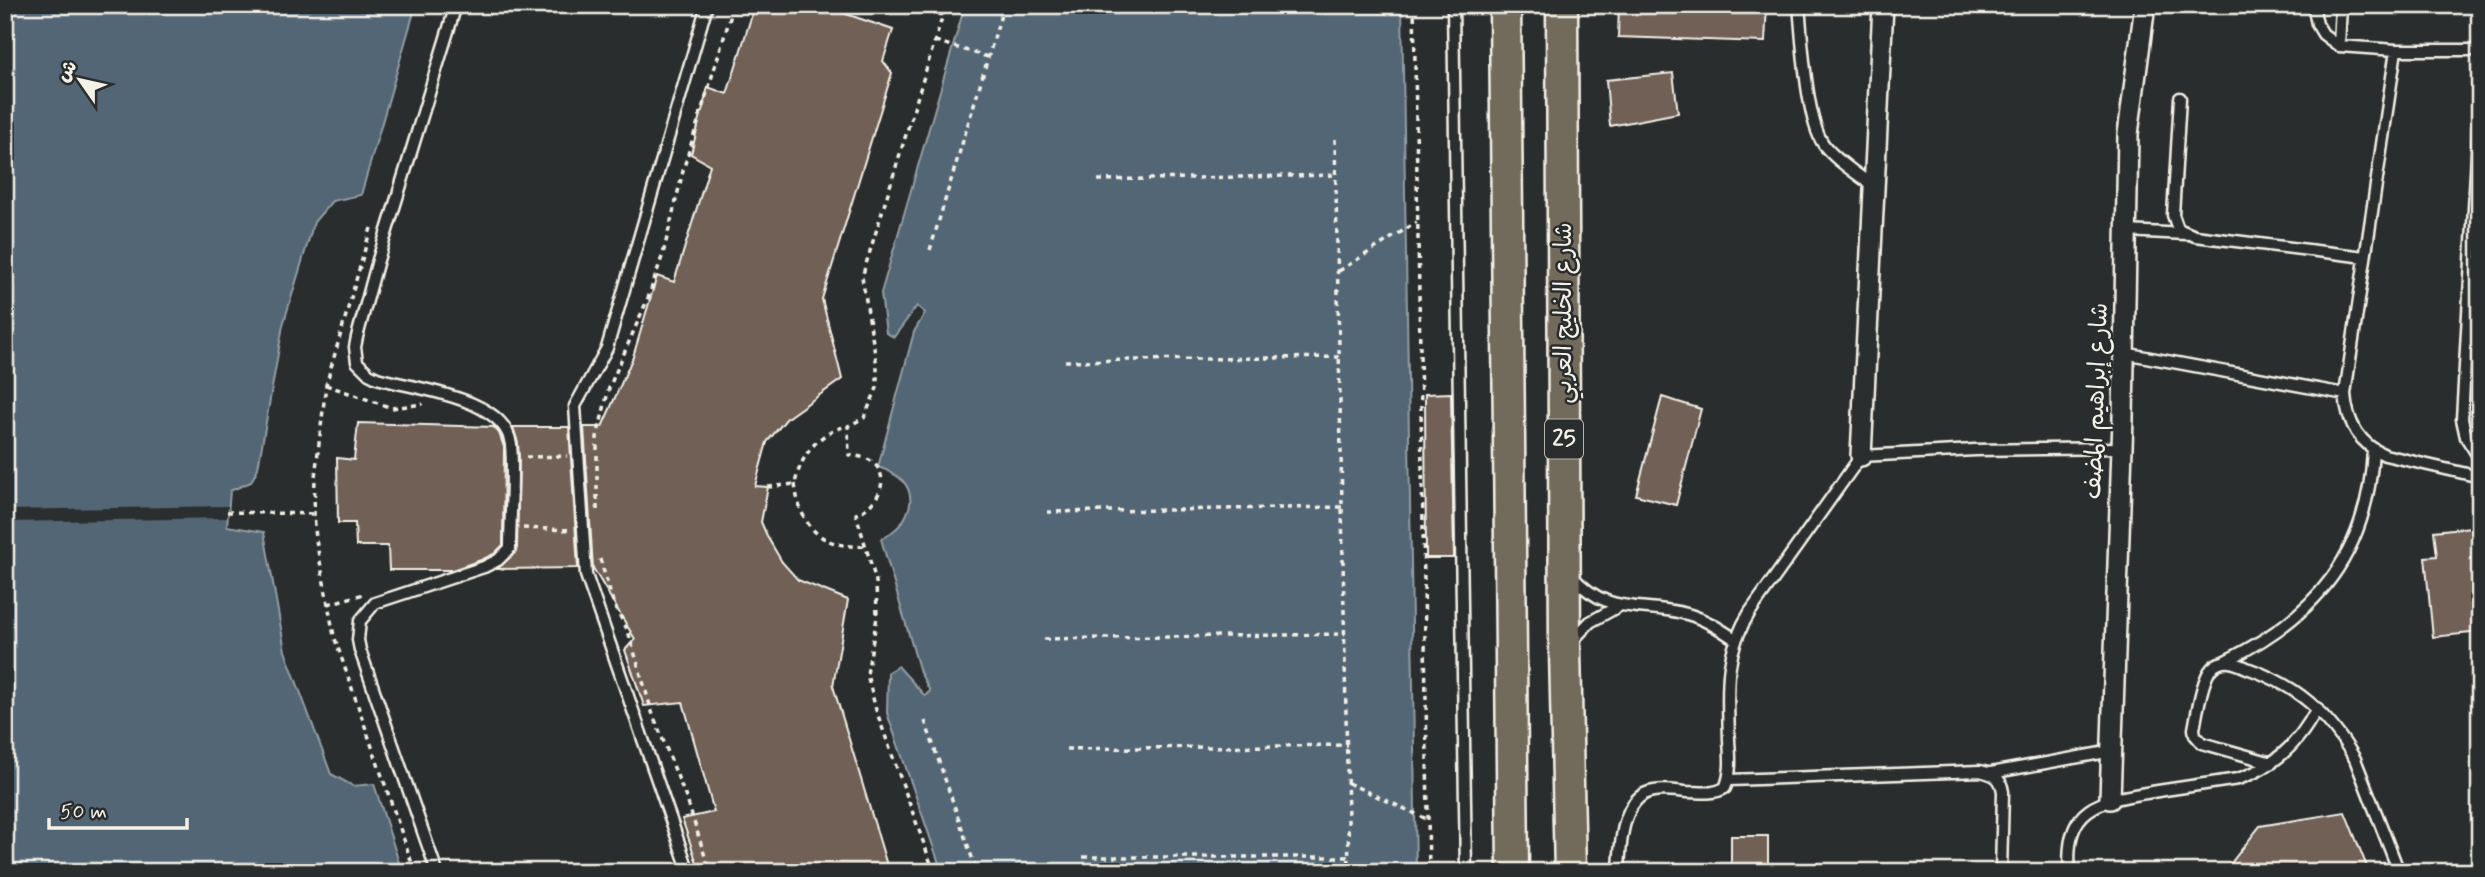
<svg xmlns="http://www.w3.org/2000/svg" width="2485" height="877" viewBox="0 0 2485 877" font-family="Mynerve,'Playpen Sans Arabic',sans-serif">
	<style>
		.water { fill: #526675; stroke: #939ea3; stroke-width: 2 }
		.pier { fill: #2a2d2e }
		.building { fill: #706056; stroke: #f4f1e8; stroke-width: 2 }
		.lines { fill: none; stroke-linecap: round; stroke-linejoin: round }
		.lane-casing { stroke: #f4f1e8; stroke-width: 15 }
		.street-casing { stroke: #f4f1e8; stroke-width: 24 }
		.primary-casing { stroke: #f4f1e8; stroke-width: 35 }
		.path { stroke: #f4f1e8; stroke-width: 3.5; stroke-dasharray: 5 5; stroke-linecap: butt }
		.lane { stroke: #2a2d2e; stroke-width: 10 }
		.street { stroke: #2a2d2e; stroke-width: 19 }
		.primary { stroke: #726b5a; stroke-width: 30 }
		.labels { text-anchor: middle; dominant-baseline: central; stroke-width: 5; stroke-linejoin: round; paint-order: stroke }
		.shield { fill: #2a2d2e; stroke: #b7b6b0; stroke-width: 2 }
		.shield-label { font-size: 23px; font-weight: bold; fill: #f4f1e8 }
		.street-label { font-size: 24px; fill: #f4f1e8; stroke: #2a2d2e }
	</style>
	<rect width="100%" height="100%" fill="#2a2d2e"/>
	<filter id="ink" filterUnits="userSpaceOnUse"><feTurbulence type="fractalNoise" baseFrequency=".0143" numOctaves="2"/><feDisplacementMap in="SourceGraphic" scale="14" xChannelSelector="R" yChannelSelector="G"/><feConvolveMatrix kernelMatrix="1 2 1 2 8 2 1 2 1" color-interpolation-filters="sRGB"/></filter>
	<g filter="url(#ink)">
		<path class="water" d="M5,5H416L361,195L332,201L314,222L283,325L258,468L251,482L230,491L227,526L264,532L285,651L331,774L353,786L374,784L402,872H5Z
			M965,5H1402L1416,872H942L887,713L888,672L898,666L925,696L930,691L920,672L881,539C902,530 921,502 903,481C896,474 887,470 878,467L914,332L925,313L917,306L894,337L886,333L881,293Z"/>
		<path class="pier" d="M228,506L227,518L5,522V510Z"/>
		<path class="building" d="M755,5H820L893,30L883,61L892,73L822,299L842,379L787,418L767,442L755,486L768,487L761,522L768,538L782,562L798,580L848,600L833,686L889,872H700L682,819L714,812L683,702L644,706L625,650L635,639L593,568L584,427H602L633,357L657,276L674,282L710,165L691,154L708,87L727,94Z
			M1619,5H1767L1765,42L1618,37Z
			M1673,73L1678,113L1610,126L1606,80Z
			M1451,393L1454,558H1426L1425,394Z
			M1662,397L1701,409L1676,505L1636,495Z
			M358,423L494,427L499,433L504,447L503,545L494,554L481,560L452,570H389L388,546H356L355,523H338L337,458L354,460Z
			M513,427H569L578,568L497,569L515,553L517,548L519,457L518,443Z
			M2480,526V632L2433,637L2425,557L2437,556L2434,531Z
			M2345,812L2369,872H2224L2260,826Z
			M1731,836H1768V872H1731Z"/>
		<g class="lines">
			<defs>
				<path id="lane" d="M1453,5L1466,872
					M1799,5C1802,37 1806,121 1824,145C1836,161 1858,174 1874,187
					M2313,5L2317,24L2323,34L2339,46L2396,50H2480
					M2339,46L2341,5
					M2396,50L2345,394C2347,422 2359,444 2385,455L2480,477
					M2180,98L2173,215L2178,229L2195,236L2365,257
					M2480,102L2462,419L2466,437L2480,459
					M2126,231L2186,234
					M2124,353L2345,394
					M1571,575C1609,618 1640,601 1687,614C1705,619 1720,629 1735,639
					M1572,641L1590,622L1619,606
					M2225,661C2317,616 2368,554 2373,450
					M2272,763L2202,743L2195,735L2194,729C2197,714 2202,678 2212,668C2223,657 2236,663 2247,668C2298,686 2327,712 2355,759L2399,872
					M1991,773L2112,751
					M1729,780L1980,771C1994,774 2001,777 2003,792L2001,872
					M437,872L360,650L358,640L360,621L375,603L484,567L498,560L510,548C510,515 514,476 511,445C506,397 414,389 377,378L369,374L357,362L355,347L357,337L378,260L456,5
					M689,872L586,575L575,406L607,348L707,5
					M1619,872C1620,848 1621,795 1654,791C1664,789 1676,791 1687,792C1701,792 1712,795 1725,788C1732,773 1730,756 1729,740C1728,692 1723,654 1750,612L1861,456L1975,450L2121,448
					M2070,872C2063,803 2103,800 2158,791C2184,787 2211,783 2238,779C2275,767 2300,742 2317,708"/>
				<path id="street" d="M1861,456L1883,5
					M2110,799L2123,418L2128,134L2145,5"/>
				<path id="primary" d="M1505,5L1513,872
					M1562,5L1565,650L1570,872"/>
			</defs>
			<use href="#lane" class="lane-casing"/>
			<use href="#street" class="street-casing"/>
			<use href="#primary" class="primary-casing"/>
			<path class="path" d="M910,5L943,15
				M1414,5L1429,872
				M1158,6L1229,5
				M935,41L988,57
				M1335,139L1349,872
				M1098,180L1336,175
				M371,228L326,385L315,477L314,514L316,540L334,636L415,872
				M930,250L1004,5
				M1339,271L1417,222
				M1065,361L1339,357
				M326,385L392,408L423,404
				M526,457L567,456
				M795,484C800,528 822,549 867,546
				M768,487L795,484C800,456 819,431 848,426
				M597,510V437L609,388L648,298L663,254L684,167L734,5
				M227,512L314,514
				M1047,512L1342,507
				M523,528L571,530
				M600,559L614,605L628,631L652,712L688,803L710,872
				M328,604L364,594
				M1044,639L1345,634
				M925,721L977,872
				M1066,749L1347,745
				M1348,783L1429,820
				M1083,857H1349
				M934,872L876,710L867,674L877,617L876,581L856,514C876,507 894,478 871,461C865,457 856,456 849,455L848,426L864,418L877,388V366L862,277L946,5"/>
			<use href="#lane" class="lane"/>
			<use href="#street" class="street"/>
			<use href="#primary" class="primary"/>
		</g>
	</g>
	<g class="labels">
		<rect class="shield" x="1545" y="419.5" width="38" height="39" rx="5"/>
		<g class="shield-label">
			<text x="1564" y="439">25</text>
		</g>
		<g class="street-label">
			<text transform="translate(1564 313) rotate(-90)">شارع الخليج العربي</text>
			<text transform="translate(2097 401) rotate(-88)">شارع إبراهيم المضف</text>
		</g>
	</g>
	<rect width="2485" height="877" fill="none" stroke="#2a2d2e" stroke-width="28"/>
	<rect x="14" y="14" width="2457" height="849" fill="none" stroke="#f4f1e8" stroke-width="2.5" filter="url(#ink)"/>
	<g transform="translate(80 80) rotate(304)" stroke="#2a2d2e" stroke-width="5" paint-order="stroke">
	<path d="M0-5L12 26L0 18L-12 26Z" fill="#f4f1e8"/>
	<text y="-10" font-size="19" font-weight="bold" text-anchor="middle" fill="#f4f1e8">ش</text>
	</g>
	<path d="M49 818v10h138v-10" fill="none" stroke="#f4f1e8" stroke-width="3.5"/>
	<text x="60" y="818" font-size="21" fill="#f4f1e8" stroke="#2a2d2e" stroke-width="5" paint-order="stroke">50 m</text>
</svg>
